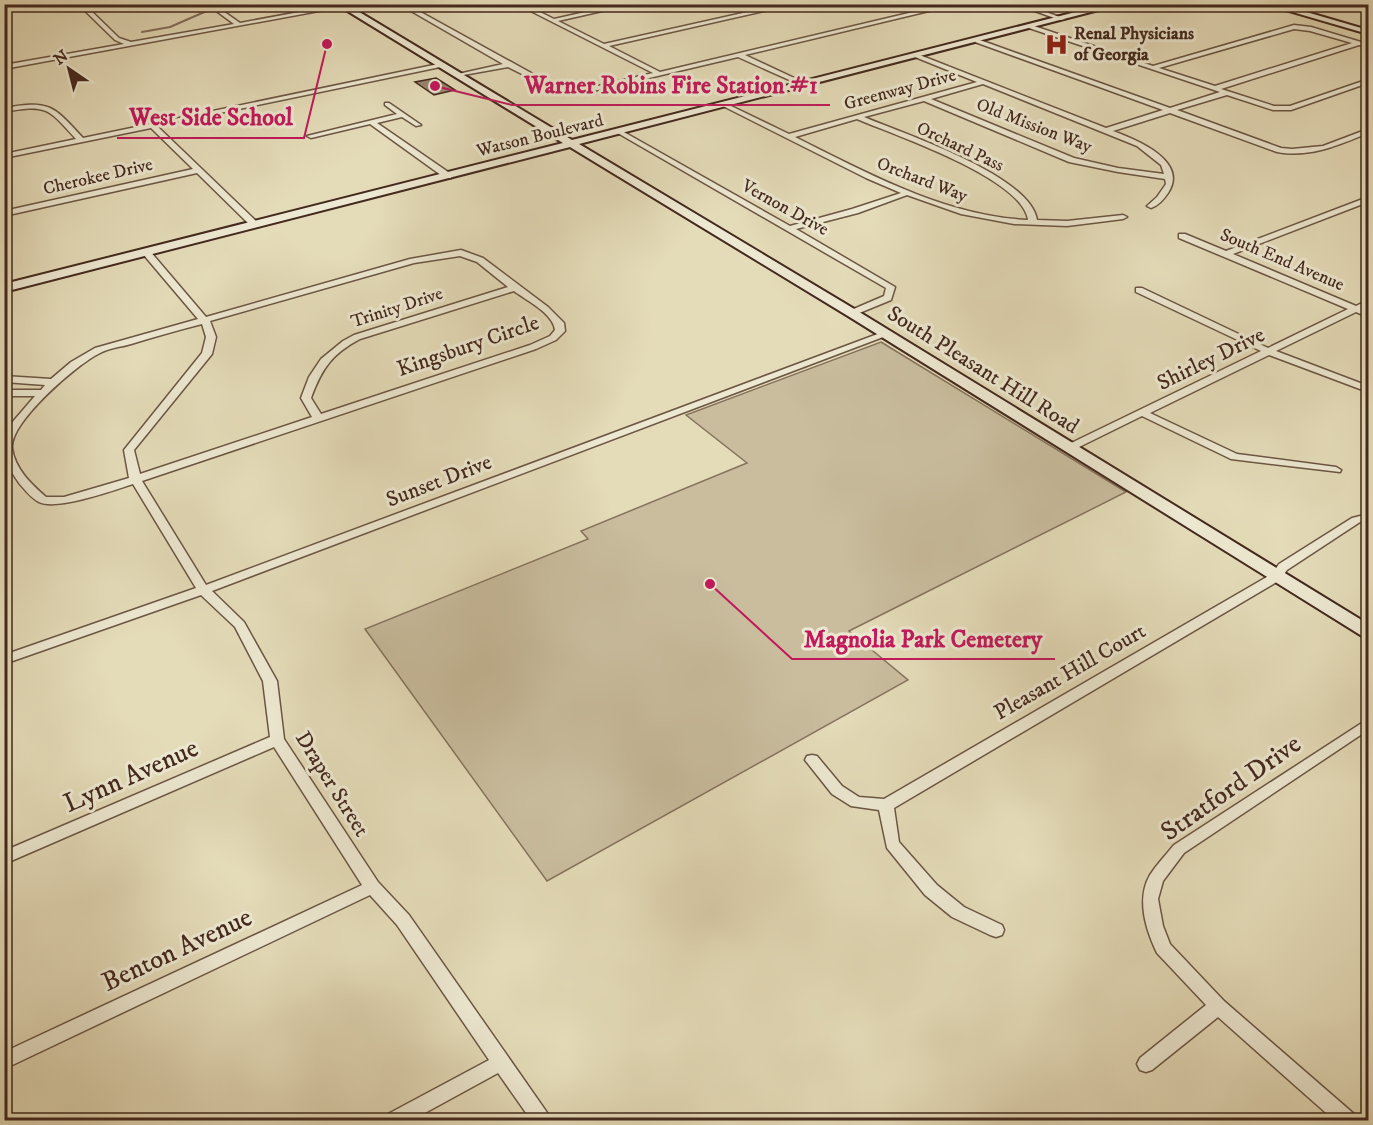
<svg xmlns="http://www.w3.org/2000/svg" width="1373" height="1125" viewBox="0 0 1373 1125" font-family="'IM FELL DW Pica',serif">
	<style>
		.green { fill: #c9bd9e; stroke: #86735e; stroke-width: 1.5 }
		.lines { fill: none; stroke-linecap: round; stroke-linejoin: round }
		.stream { stroke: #836f5b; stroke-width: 2 }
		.building { fill: #97866e; stroke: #43291e; stroke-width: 1.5 }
		.street-casing { stroke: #6b5644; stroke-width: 3 }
		.secondary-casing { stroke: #43291e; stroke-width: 4 }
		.street { fill: #ede8d1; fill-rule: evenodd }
		.secondary { fill: #ede8d1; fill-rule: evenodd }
		.labels { text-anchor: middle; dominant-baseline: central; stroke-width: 6; stroke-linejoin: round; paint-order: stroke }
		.far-poi-label { font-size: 18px; font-weight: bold; fill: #43291e; stroke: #ede8d1; text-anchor: start }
		.far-street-label { font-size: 18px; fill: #43291e; stroke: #ede8d1 }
		.street-label { font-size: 22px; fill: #43291e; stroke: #ede8d1 }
		.near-street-label { font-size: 27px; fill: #43291e; stroke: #ede8d1 }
		.leader { fill: none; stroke: #c2185b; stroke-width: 2 }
		.callout-dot { fill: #c2185b; stroke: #ede8d1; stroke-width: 2 }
		.callout-label { font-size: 24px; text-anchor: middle; font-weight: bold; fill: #c2185b; stroke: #ede8d1; stroke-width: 6; stroke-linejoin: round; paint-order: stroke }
	</style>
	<rect width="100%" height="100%" fill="#e4dbb8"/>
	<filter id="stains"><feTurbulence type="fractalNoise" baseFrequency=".00333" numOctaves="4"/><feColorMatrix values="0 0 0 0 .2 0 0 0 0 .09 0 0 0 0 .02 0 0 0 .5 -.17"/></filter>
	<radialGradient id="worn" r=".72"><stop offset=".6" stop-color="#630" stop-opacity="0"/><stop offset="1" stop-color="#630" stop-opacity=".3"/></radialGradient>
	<path class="green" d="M881,342L1126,492L849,631L908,680L547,881L365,629L588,539L581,531L747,463L686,415Z"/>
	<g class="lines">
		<path class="stream" d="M219,6L222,4
			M142,32L170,27L209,10"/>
	</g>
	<path class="building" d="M436,78L455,90L434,95L415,82Z"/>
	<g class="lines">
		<defs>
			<path id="street" d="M78,4H84L119,38L131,42L234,24L207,4H213L240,23L342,4L346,6L4,69V65L124,44L115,40Z
				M399,4H406L551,84L570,87L598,86L653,73L517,4H524L554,19L621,4H633L558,21L604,44L783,4H795L609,46L660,72L947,4H958L745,55L807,84L808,85L805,87L738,57L598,90L570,91L548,87L508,67L458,76V74L503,64Z
				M1015,4H1024L1065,19L1060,20Z
				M1203,4H1238L1236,6Z
				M1031,25L1153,66L1294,25L1311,27L1361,42L1368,44V48L1359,45L1221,89L1274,106H1290L1366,80L1368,79V83L1291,110H1273L1227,95L1177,110L1281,148L1292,149L1323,146L1368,129V133C1339,145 1310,158 1277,152L1170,113L1113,131C1137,140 1189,161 1168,193C1163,200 1159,205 1151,208L1147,206L1157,197L1166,184L1165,179L1118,172L1069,162L924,101L864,117C904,134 1030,175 1037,220L1067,221L1123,215L1127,217L1123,219L1067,226L1014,224L961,214L907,195L858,213L796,229L895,287L891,300L852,316L849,315V311L884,296L886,288L616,132L622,131L790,226L852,209L901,193L866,178L723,106V104H727L789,134L977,82L915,57L917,54L1106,128L1163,110L975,42L977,39L1170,108L1220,92L1029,28ZM1294,29L1310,31L1352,43L1215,86L1159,68ZM983,84L1137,146L1161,165L1164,174L1118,168L1074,158L931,99ZM857,119C894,135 1023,178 1028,220C945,216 867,173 795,137Z
				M443,63L445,64V66L157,126L258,223V227H252L197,173L4,216V211L193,169L151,128L4,158V154L76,139C48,108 47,104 4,112V108C49,100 53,105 83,138Z
				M385,103H389L421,125L416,126L402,117L377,123L451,174V178H445L370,124L311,138L307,136L397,114L385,105Z
				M1368,197V202L1233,254L1356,306L1368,300V306L1363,309L1368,311V317L1356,312L1276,351L1368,386V392L1269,355L1150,413L1237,454L1336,467L1341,470L1340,472L1231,459L1142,416L1073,450H1065L1064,448L1065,446L1261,351L1136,292V288H1142L1268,348L1348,309L1179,238V234H1185L1226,251Z
				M146,249L149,250L206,317L410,259L461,250L483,258L548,307L564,323L565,331L556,340L536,349L142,481L206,585L883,332H889L891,334L212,591L244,622L277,681L284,739L378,882L409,915L548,1114L550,1120H531L498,1073L412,1120H386L388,1114L489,1060L397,925L370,895L4,1069V1052L362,885L274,747L4,864V851L270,737L263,681L235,627L201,595L4,664V655L196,588L133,484C115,490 56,511 39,502C32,499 24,489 19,483C4,461 4,458 4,432L35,396H4V390H41L45,385L4,382V376L51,379L71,362L95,348L198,319L143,254V250ZM460,256L477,262L508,287L354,335L343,341L321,359L309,377L301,398L312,417L140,474L134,450L212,354L216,337L210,321L414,263ZM514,291C527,301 553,313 555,330L550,336L530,345L321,414L311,398C322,368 332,354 360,339ZM202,324L206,337L202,353L124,450L129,478L64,497H46C31,484 15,469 12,448C10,422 77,364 100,353C109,348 121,347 131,344C154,337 178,330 202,324Z
				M1368,514V520L1360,522L1287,570L1280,580L894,808L899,842L937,885L964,907L1002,925L1004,930L1002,935L996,937L990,935L952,917L925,895L887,848L879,810L851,806L832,794L805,760L807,756L812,755L817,756L842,786L859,797L884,799L1272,574L1279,564L1352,518Z
				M1368,719V730L1184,853L1163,881L1158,899L1163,926L1170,944L1224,1001L1354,1114L1356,1120H1334L1218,1017L1152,1070L1146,1072L1140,1070L1137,1064L1140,1058L1206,1005L1157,953C1146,930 1136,899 1150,875C1157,864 1166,855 1174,845Z"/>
			<path id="secondary" d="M336,4H346L572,140L1107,4H1122L579,144L856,310L1368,624V638L1362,636L848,316L570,147L4,292V284L563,143Z
				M1265,4H1279L1368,30V34Z"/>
		</defs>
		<use href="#street" class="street-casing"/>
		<use href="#secondary" class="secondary-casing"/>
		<use href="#street" class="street"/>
		<use href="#secondary" class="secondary"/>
	</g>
	<defs>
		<symbol id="hospital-bare" viewBox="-9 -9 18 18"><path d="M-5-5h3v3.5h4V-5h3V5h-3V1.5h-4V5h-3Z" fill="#8f2418" stroke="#ede8d1" stroke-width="2.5" paint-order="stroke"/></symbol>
	</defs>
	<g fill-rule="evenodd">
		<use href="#hospital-bare" x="1040" y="28" width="33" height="33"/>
	</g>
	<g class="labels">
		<g class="far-poi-label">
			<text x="1074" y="34">Renal Physicians<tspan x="1074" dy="21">of Georgia</tspan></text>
		</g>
		<g class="far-street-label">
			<text transform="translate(900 90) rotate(-15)">Greenway Drive</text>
			<text transform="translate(1034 126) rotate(21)">Old Mission Way</text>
			<text transform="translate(540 136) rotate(-14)">Watson Boulevard</text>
			<text transform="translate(960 147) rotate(25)">Orchard Pass</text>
			<text transform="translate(98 177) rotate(-13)">Cherokee Drive</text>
			<text transform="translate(922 180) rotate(21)">Orchard Way</text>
			<text transform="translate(785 208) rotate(29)">Vernon Drive</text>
			<text transform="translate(1282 260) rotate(23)">South End Avenue</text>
			<text transform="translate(397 308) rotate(-18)">Trinity Drive</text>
		</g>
		<g class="street-label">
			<text transform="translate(468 346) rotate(-19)">Kingsbury Circle</text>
			<text transform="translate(1211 359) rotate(-26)">Shirley Drive</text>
			<text transform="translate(983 370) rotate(32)">South Pleasant Hill Road</text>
			<text transform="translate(439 481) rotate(-21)">Sunset Drive</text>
			<text transform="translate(1070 672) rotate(-30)">Pleasant Hill Court</text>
			<text transform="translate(332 784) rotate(58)">Draper Street</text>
		</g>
		<g class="near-street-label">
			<text transform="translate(131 776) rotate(-24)">Lynn Avenue</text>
			<text transform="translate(1231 788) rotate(-35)">Stratford Drive</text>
			<text transform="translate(177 950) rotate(-25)">Benton Avenue</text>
		</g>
	</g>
	<path class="leader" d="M435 86L512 105H830M327 44L304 138H117M710 584L792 659H1055"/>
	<g class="callout-dot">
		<circle cx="435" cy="86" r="6"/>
		<circle cx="327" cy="44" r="6"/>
		<circle cx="710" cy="584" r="6"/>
	</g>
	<g class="callout-label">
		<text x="671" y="93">Warner Robins Fire Station #1</text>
		<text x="211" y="125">West Side School</text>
		<text x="923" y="647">Magnolia Park Cemetery</text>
	</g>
	<rect width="1373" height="1125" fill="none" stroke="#e4dbb8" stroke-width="24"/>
	<rect x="6" y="6" width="1361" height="1113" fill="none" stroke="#43291e" stroke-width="3"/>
	<rect x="12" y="12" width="1349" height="1101" fill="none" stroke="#43291e" stroke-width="1.5"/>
	<g transform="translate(69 69) rotate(325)" stroke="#ede8d1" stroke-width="4.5" paint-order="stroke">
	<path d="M0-4.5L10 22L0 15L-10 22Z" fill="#43291e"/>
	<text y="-9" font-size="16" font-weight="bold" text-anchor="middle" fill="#43291e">N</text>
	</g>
	<rect width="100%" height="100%" filter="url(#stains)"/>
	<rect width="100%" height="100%" fill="url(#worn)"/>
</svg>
